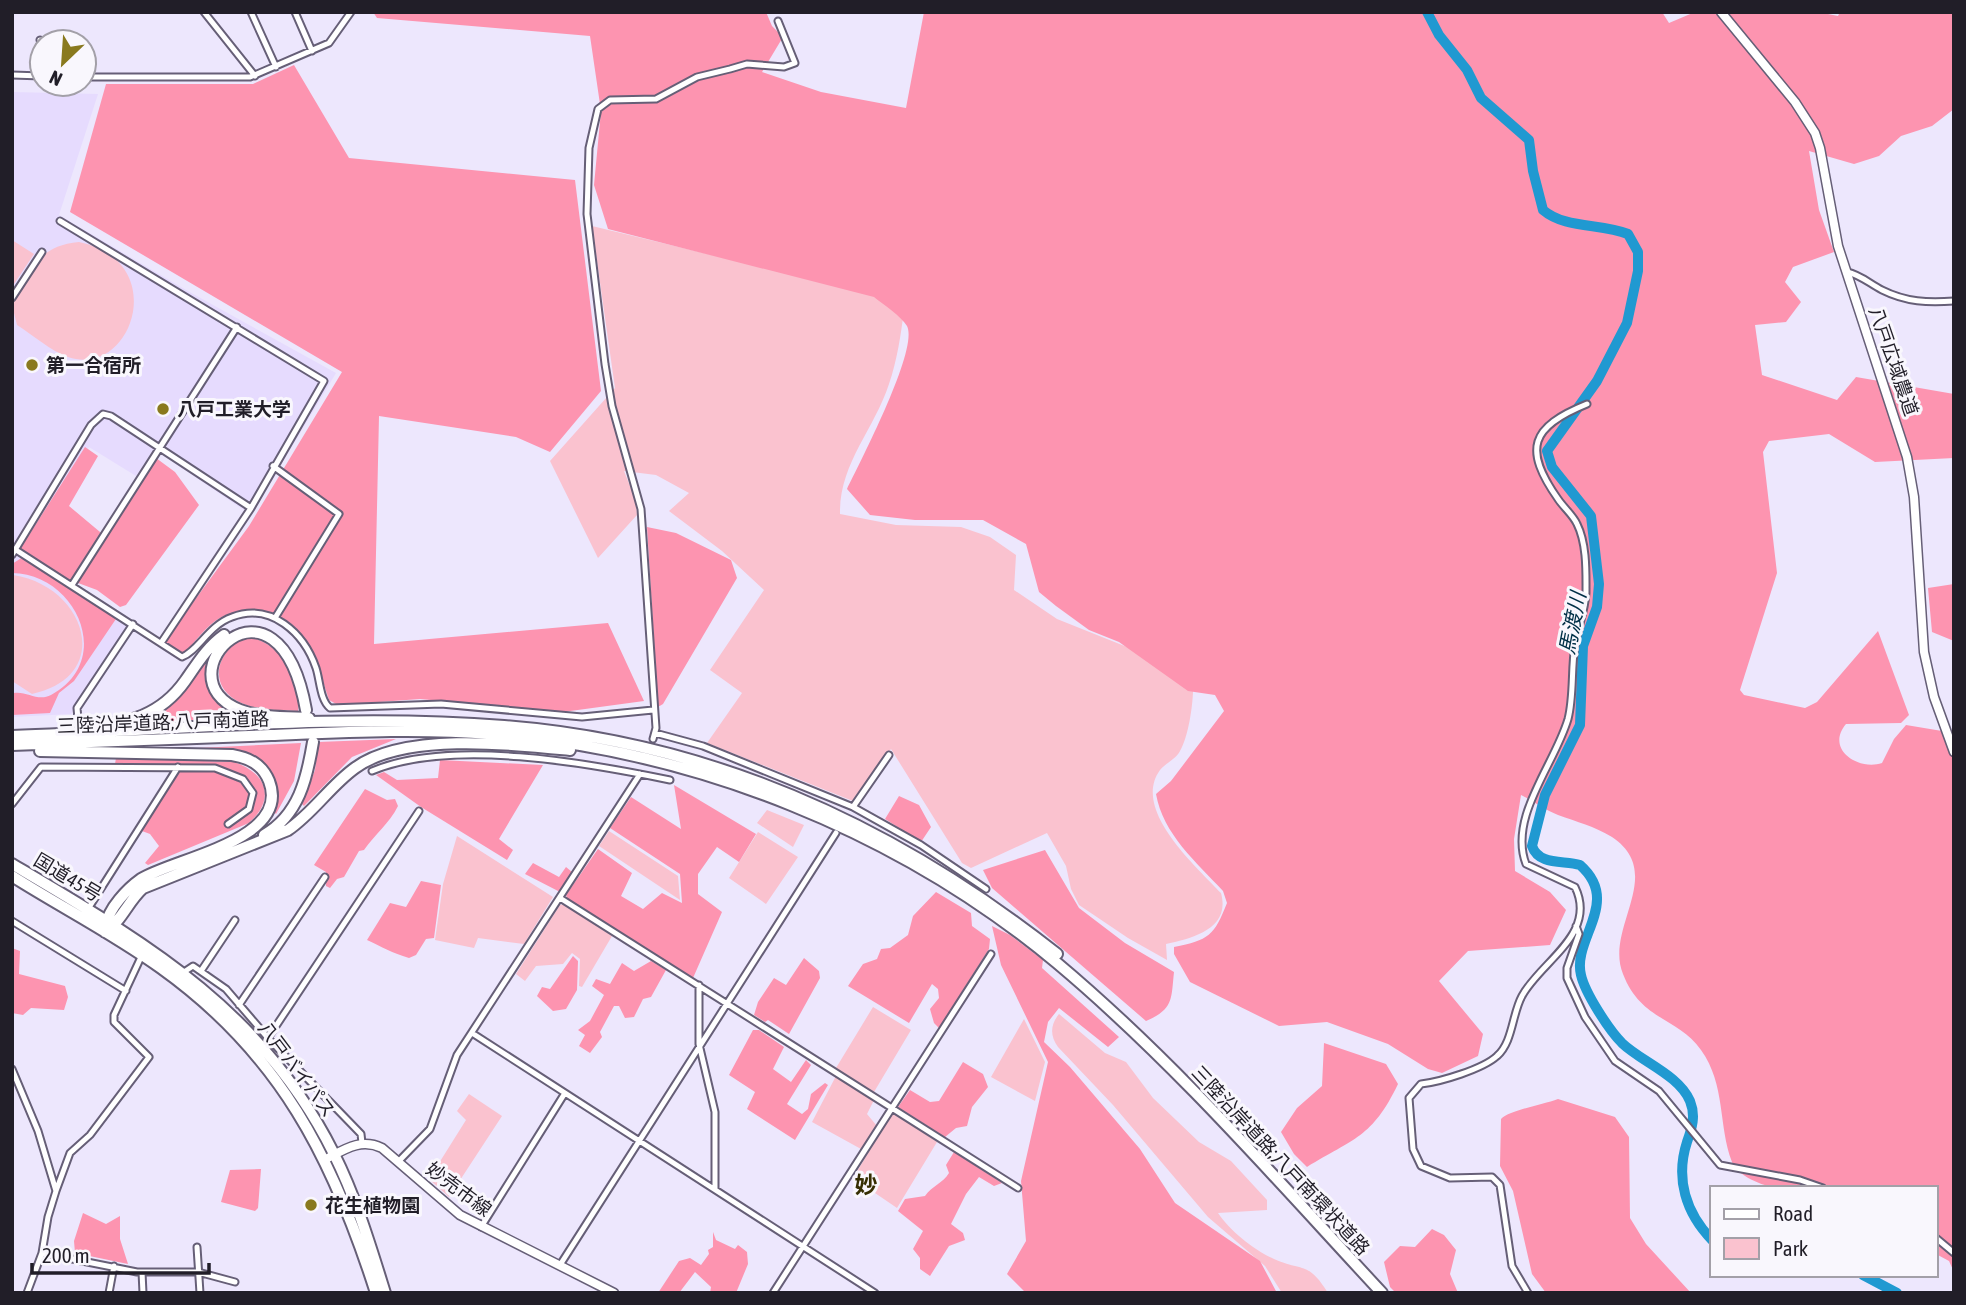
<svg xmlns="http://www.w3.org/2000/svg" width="1966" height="1305" viewBox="0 0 1966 1305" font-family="'Asap Condensed','Noto Sans JP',sans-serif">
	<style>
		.built { fill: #e6dbfe }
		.green { fill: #fac2cf }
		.forest { fill: #fd94b0 }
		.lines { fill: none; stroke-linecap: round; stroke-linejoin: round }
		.river { stroke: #2099d1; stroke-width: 10 }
		.street-casing { stroke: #665f77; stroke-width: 9 }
		.secondary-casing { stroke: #665f77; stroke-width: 11 }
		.highway-casing { stroke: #665f77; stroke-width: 14 }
		.street { stroke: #fff; stroke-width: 5 }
		.secondary { stroke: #fff; stroke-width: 8 }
		.highway { stroke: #fff; stroke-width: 10 }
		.poi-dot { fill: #89791e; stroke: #f9f7fd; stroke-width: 2.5 }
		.labels { text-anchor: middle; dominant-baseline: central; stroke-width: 6; stroke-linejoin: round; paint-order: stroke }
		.street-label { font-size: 19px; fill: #211e28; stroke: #f9f7fd }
		.poi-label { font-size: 19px; font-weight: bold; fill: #211e28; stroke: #f9f7fd; text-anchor: start }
		.water-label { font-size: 21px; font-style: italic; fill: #002f46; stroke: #f9f7fd }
		.quarter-label { font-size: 23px; font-weight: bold; fill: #362f03; stroke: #f9f7fd }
	</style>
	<rect width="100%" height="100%" fill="#ede7fd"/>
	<path class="built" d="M12,92L98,94L59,215L186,290L336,373L251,515L154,449L136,476L89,447L19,556L130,625L71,714L12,717Z"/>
	<path class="green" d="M592,226L894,299L904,310C901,334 897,361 889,384C874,430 839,464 840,514L896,525L961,527L990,537L1016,555L1014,590L1057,619L1137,651L1193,682C1194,699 1189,736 1180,751C1176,759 1166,763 1160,770C1131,810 1197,867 1221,893C1231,929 1192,938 1166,944L1167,960L1128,938L1079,905L1071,889L1066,866L1047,833L971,868L962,863L891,749L853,801L707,743L742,693L710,670L764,590L722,551L669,511L689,493L656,475L624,471L636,501L637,515L598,558L550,461L615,388Z
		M12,240L34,254L12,287Z
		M79,242C172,261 132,379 68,357C51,351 33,335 17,325L12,305C32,271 36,246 79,242Z
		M13,575C86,586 115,676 32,694L12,681Z
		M767,810L804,825L793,847L757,823Z
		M609,831L678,876L680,900L599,846Z
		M758,832L798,857L766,904L729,878Z
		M457,836L553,897L524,944L478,938L474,948L435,940L443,884Z
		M564,904L612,936L582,987L579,986L580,959L572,953L563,964L536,966L525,981L516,974L560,905Z
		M873,1007L911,1030L874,1092L836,1068Z
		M1059,1014L1105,1053L1126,1062L1153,1098L1199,1142L1231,1161L1267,1200V1210L1218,1213C1230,1231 1254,1250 1274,1259C1304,1272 1308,1261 1328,1293H1282L1265,1266L1208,1217L1113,1105L1058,1047C1050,1036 1050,1025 1059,1014Z
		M1024,1019L1045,1062L1035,1101L991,1077Z
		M836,1076L874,1100L867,1114L877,1126L861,1149L812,1122Z
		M469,1094L502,1116L449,1197L429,1179L466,1120L457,1111Z
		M893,1112L937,1142L897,1208L853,1178Z"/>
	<path class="forest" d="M373,12H766L772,26L783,37L762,72L821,92L906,108L924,12H1662L1669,23L1695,12H1818L1838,16L1840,12H1954V109L1932,126L1901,136L1879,156L1854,164L1809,151L1819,210L1834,252L1793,267L1785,282L1801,302L1786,322L1755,325L1762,375L1837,400L1856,377L1954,394V458L1875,462L1829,434L1769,441L1763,452L1777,573L1740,690L1744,695L1805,708L1817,702L1878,631L1909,715L1901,723L1846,724C1825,749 1858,771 1882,763L1894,739L1906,725L1954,733V1272L1949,1261L1936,1254V1188C1899,1188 1862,1188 1825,1188C1809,1188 1792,1190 1777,1188C1763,1186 1737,1176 1732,1162C1718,1125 1726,1085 1701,1050C1678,1017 1641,1021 1623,974C1604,928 1667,874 1612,837C1594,826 1577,822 1558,815C1545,810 1533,801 1521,795L1514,839L1515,871L1550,892L1566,910L1550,945L1468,951L1439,981L1483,1034L1478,1056L1442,1073L1428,1069L1388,1044L1327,1022L1279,1026L1190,982L1174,954V947C1209,940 1214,936 1227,903L1223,891C1196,862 1163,834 1156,794L1171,781L1224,711L1215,695L1188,691L1119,642L1089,630L1056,606L1039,592L1026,544L983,520H915L870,515L847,489C860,462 919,349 907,326C901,316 884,305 874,297L608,229L594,185L601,111L590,36L377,18Z
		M294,65L349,158L575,180L601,391L550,452L516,437L379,416L374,644L608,623L644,701L563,712L420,699L338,705L329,700C318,666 311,629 274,614C259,609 241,608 226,615C208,622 197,641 183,654L164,642L249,526L342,372L70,212L106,84H253Z
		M85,447L98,456L69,506L106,537L156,458L175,472L199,505L126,605L120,607L97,590L70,580L20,549Z
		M647,527L676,533L731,560L737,578L663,704L658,707Z
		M23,557L118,616L74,681L59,693L50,713L12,715L14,693C27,691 38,702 51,695C115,661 77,574 12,573V564Z
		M1954,584V641L1932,632L1928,588Z
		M250,637C281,644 304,680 298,711C277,710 252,711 234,699C205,680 222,643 250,637Z
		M209,654C226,684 194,702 248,717L249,721L146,724L145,721L173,703Z
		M396,739L352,757L304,806L302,804L315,770L318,742Z
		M301,743L294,781L276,814L273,811C291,744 220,750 176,749Z
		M116,758L234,762C267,773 276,799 249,823L148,865L145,863L159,846L150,834L142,831L182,764H115Z
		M440,760L543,765L499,839L513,850L507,860L421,807L376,775L384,772L397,780L438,778Z
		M674,785L756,834L739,862L717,847L698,874V894L722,912L693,978L568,900L566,895L598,849L632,873L621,896L643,909L662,893L682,903L680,874L610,828L631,797L681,829Z
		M365,789L387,800L395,799L398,806C389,824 375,834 364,850L359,851L344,877L337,879L330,888L326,886V872L314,865Z
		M899,796L919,805L931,827L921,842L885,819Z
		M1045,850L1079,908L1125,943L1174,972C1171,999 1174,1009 1146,1021L992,888L983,870Z
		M533,863L559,877L566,867L572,872L560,892L525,874Z
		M421,881L441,885L434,938L426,939L416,955L409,958C392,953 382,947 367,940L390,903L406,907Z
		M936,892L971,913L972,926L990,939L989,949L939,1028L934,1023L930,1009L939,998L938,989L932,984L909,1023L848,986L863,964L877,959L881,949L890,948L908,935L913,916Z
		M992,926L1010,935L1043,960L1042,968L1119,1037L1108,1047L1059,1008L1048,1022L1044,1042L1070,1067L1140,1149L1175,1203L1260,1261L1277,1293H1026L1007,1274L1026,1241L1021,1181L1048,1062L1001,965Z
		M12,948L20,951L19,974L65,986L68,997L64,1010L31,1008L23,1015L12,1013Z
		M573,956L578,961L577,990L566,1009L553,1011L537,996L542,987L550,989Z
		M804,958L819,971L820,978L789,1034L768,1020L765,1022L754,1015L758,1002L774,978L786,985Z
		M651,961L666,970L651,997L643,999L634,1017L625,1018L619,1006H614L600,1032L602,1037L590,1053L579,1046L585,1035L578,1030L590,1021L604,995L592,986L596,979L610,984L622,963L634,971Z
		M753,1030H759L784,1047L773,1069L791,1082L806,1060L811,1065L787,1104L802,1114L808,1109L811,1094L825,1083L828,1085L795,1140L747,1109L755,1092L729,1075Z
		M1324,1043L1386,1064L1398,1084C1372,1138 1354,1138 1307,1167L1294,1154L1281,1132L1297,1108L1322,1086Z
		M963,1062L983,1074L988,1087L972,1107L967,1126L956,1128L945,1137L898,1107L910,1090L930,1102L939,1101Z
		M1558,1099L1615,1117L1629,1137L1630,1218L1646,1244L1691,1293H1546L1532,1274L1513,1191L1500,1166L1501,1119C1510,1110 1542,1105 1558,1099Z
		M954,1152L1002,1183L994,1186L979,1177L966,1194L951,1224L963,1233L965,1240L949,1246L930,1276L920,1269V1258L913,1249L923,1231L898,1211L905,1199L925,1196C932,1186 943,1183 949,1173L946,1165Z
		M261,1169L258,1208L255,1211L221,1202L230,1170Z
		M83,1213L106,1224L120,1216V1239L128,1264L75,1253L74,1241Z
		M1432,1229L1444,1235L1456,1250L1450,1274L1458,1293H1396L1390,1287L1384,1262L1400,1246L1415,1247Z
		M713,1232L716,1240L735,1249L738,1245L747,1252L748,1264L736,1293H710L711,1287L695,1272L679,1293H658L679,1261L690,1258L701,1265L709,1254L708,1250L713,1247Z"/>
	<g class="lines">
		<path class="river" d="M1427,12L1439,35L1467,70L1481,98L1529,140L1533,171L1543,210C1565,229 1601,223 1628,234L1638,252V271L1627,323L1597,381L1547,451L1552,467L1591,516L1599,584L1597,607L1583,646L1580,725L1545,795L1532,846C1539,866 1564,860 1580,865C1622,902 1572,939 1581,975C1585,993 1609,1030 1622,1043C1642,1062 1679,1075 1690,1101C1696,1116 1692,1128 1687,1142C1675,1179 1686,1213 1712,1240
			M1863,1275L1897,1293"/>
		<defs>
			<path id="street" d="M204,12L255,76
				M251,12L276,67
				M295,12L312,51
				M40,40L42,44
				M12,75L42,76
				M84,77H250L329,43L351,12
				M60,221L324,381L251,508L161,643
				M1847,272C1861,275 1870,284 1882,290C1906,302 1928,303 1954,301
				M12,298L42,252
				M273,466L339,514L275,618
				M16,550L182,657C198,651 209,625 232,617C271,602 304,633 316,668C320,680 320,700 330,708L441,704L582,717L653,710
				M12,555L91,425L103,414L111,416L251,508
				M72,585L237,327
				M78,719L77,708L133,624
				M655,733L703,746L853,807L921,845L986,889
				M653,739L656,728L641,509L612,406L605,364L587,214L589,148L598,109L610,100L656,99L697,77L730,69L747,64L784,67L795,63L778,21
				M372,771C451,738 588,763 670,780
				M12,804L41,767L215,768L243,779L253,793L249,809L228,824
				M853,807L889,755
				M560,898L1018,1188
				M88,909L178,767
				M12,921L126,991
				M1576,926L1579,934L1567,968V978L1585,1017L1615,1061L1659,1091L1720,1165L1800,1180L1823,1188
				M201,971L235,920
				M184,972L193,966L226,989L268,1038L361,1134L362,1143
				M699,985V1044L715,1112V1189
				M239,1005L325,877
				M472,1033L875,1293
				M268,1038L419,811
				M12,1069L38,1131L56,1191L48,1217L42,1253L27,1293
				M398,1162L430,1129L457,1055L640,774
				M56,1191L70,1153L90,1135L149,1057L114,1022V1015L142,955
				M481,1227L565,1093
				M1936,1238L1954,1253
				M197,1247L200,1293
				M42,1253L137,1272H198L235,1282
				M560,1265L836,833
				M142,1272L143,1293
				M109,1293L114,1266
				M773,1293L991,954
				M1528,1293L1512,1266L1500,1185L1492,1177L1450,1178L1421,1166L1413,1149L1409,1098L1421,1084C1440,1082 1483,1069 1497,1056C1513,1042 1512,1014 1522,996C1540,962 1598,934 1575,887L1526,864C1508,817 1555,764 1568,719C1574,696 1571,669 1575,645C1578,627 1585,611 1586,593C1586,572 1587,544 1577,524C1573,515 1564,508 1558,499C1523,449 1530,427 1587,404"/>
			<path id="secondary" d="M1721,12L1795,102L1815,133L1820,148L1838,246L1907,457L1914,497L1924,652L1934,697L1954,752
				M326,1159C345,1149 361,1138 382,1148L460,1215L614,1293"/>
			<path id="highway" d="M306,710C278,553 157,677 240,710C261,718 287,717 309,718
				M88,727C128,724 161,715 185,681C197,664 207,647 224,635
				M12,736C173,730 343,713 504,726C712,742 895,826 1057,954
				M12,745C99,742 185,739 271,735C344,732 418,728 491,734C695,750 899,831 1057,963C1175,1062 1277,1180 1382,1293
				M40,751L232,755C249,758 262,764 269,781C292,840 175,858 141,879C127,889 109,908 106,925
				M264,835C299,815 307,778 313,742
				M12,864C145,943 262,1009 334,1154C356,1198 370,1245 385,1293
				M12,876C61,907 114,934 161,968C280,1053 333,1158 376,1293
				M105,932C122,921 128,901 143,888L288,830C314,812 330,786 355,768C404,732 512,744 570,750"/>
		</defs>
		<use href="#street" class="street-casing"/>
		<use href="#secondary" class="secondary-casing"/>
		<use href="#highway" class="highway-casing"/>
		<use href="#street" class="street"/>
		<use href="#secondary" class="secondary"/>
		<use href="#highway" class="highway"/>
	</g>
	<g class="poi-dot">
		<circle cx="32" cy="365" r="7"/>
		<circle cx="163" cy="409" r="7"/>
		<circle cx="311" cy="1205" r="7"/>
	</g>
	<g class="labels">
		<g class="street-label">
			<text transform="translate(1894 361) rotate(71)">八戸広域農道</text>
			<text transform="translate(163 722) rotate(-2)">三陸沿岸道路;八戸南道路</text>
			<text transform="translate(68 877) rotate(31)">国道45号</text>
			<text transform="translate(297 1069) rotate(53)">八戸バイパス</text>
			<text transform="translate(1281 1160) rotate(47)">三陸沿岸道路;八戸南環状道路</text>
			<text transform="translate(459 1189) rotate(37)">妙売市線</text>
		</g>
		<g class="poi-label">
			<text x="46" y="365">第一合宿所</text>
			<text x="177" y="409">八戸工業大学</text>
			<text x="325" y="1205">花生植物園</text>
		</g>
		<g class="water-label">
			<text transform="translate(1572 623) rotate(-79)">馬渡川</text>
		</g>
		<g class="quarter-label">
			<text x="866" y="1185">妙</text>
		</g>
	</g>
	<rect width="1966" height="1305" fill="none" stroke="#211e28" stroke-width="28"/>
	<rect x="1710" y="1186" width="228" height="91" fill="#f9f7fd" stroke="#a3a0a8" stroke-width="2"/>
	<rect x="1724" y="1209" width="35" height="10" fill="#ffffff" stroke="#a3a0a8" stroke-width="2"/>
	<text x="1773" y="1221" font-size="21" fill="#211e28">Road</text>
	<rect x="1724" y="1238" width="35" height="21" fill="#fac2cf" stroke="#a3a0a8" stroke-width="2"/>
	<text x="1773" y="1256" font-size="21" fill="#211e28">Park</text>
	<g transform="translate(63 63) rotate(205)"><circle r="33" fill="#f9f7fd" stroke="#a3a0a8" stroke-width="2"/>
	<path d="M0-5L12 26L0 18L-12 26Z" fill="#89791e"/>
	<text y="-10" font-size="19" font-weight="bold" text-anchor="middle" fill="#211e28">N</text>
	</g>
	<path d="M32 1263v10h177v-10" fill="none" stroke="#211e28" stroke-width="3.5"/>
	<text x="42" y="1263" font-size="21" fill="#211e28" stroke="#f9f7fd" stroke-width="5" paint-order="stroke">200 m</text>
</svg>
